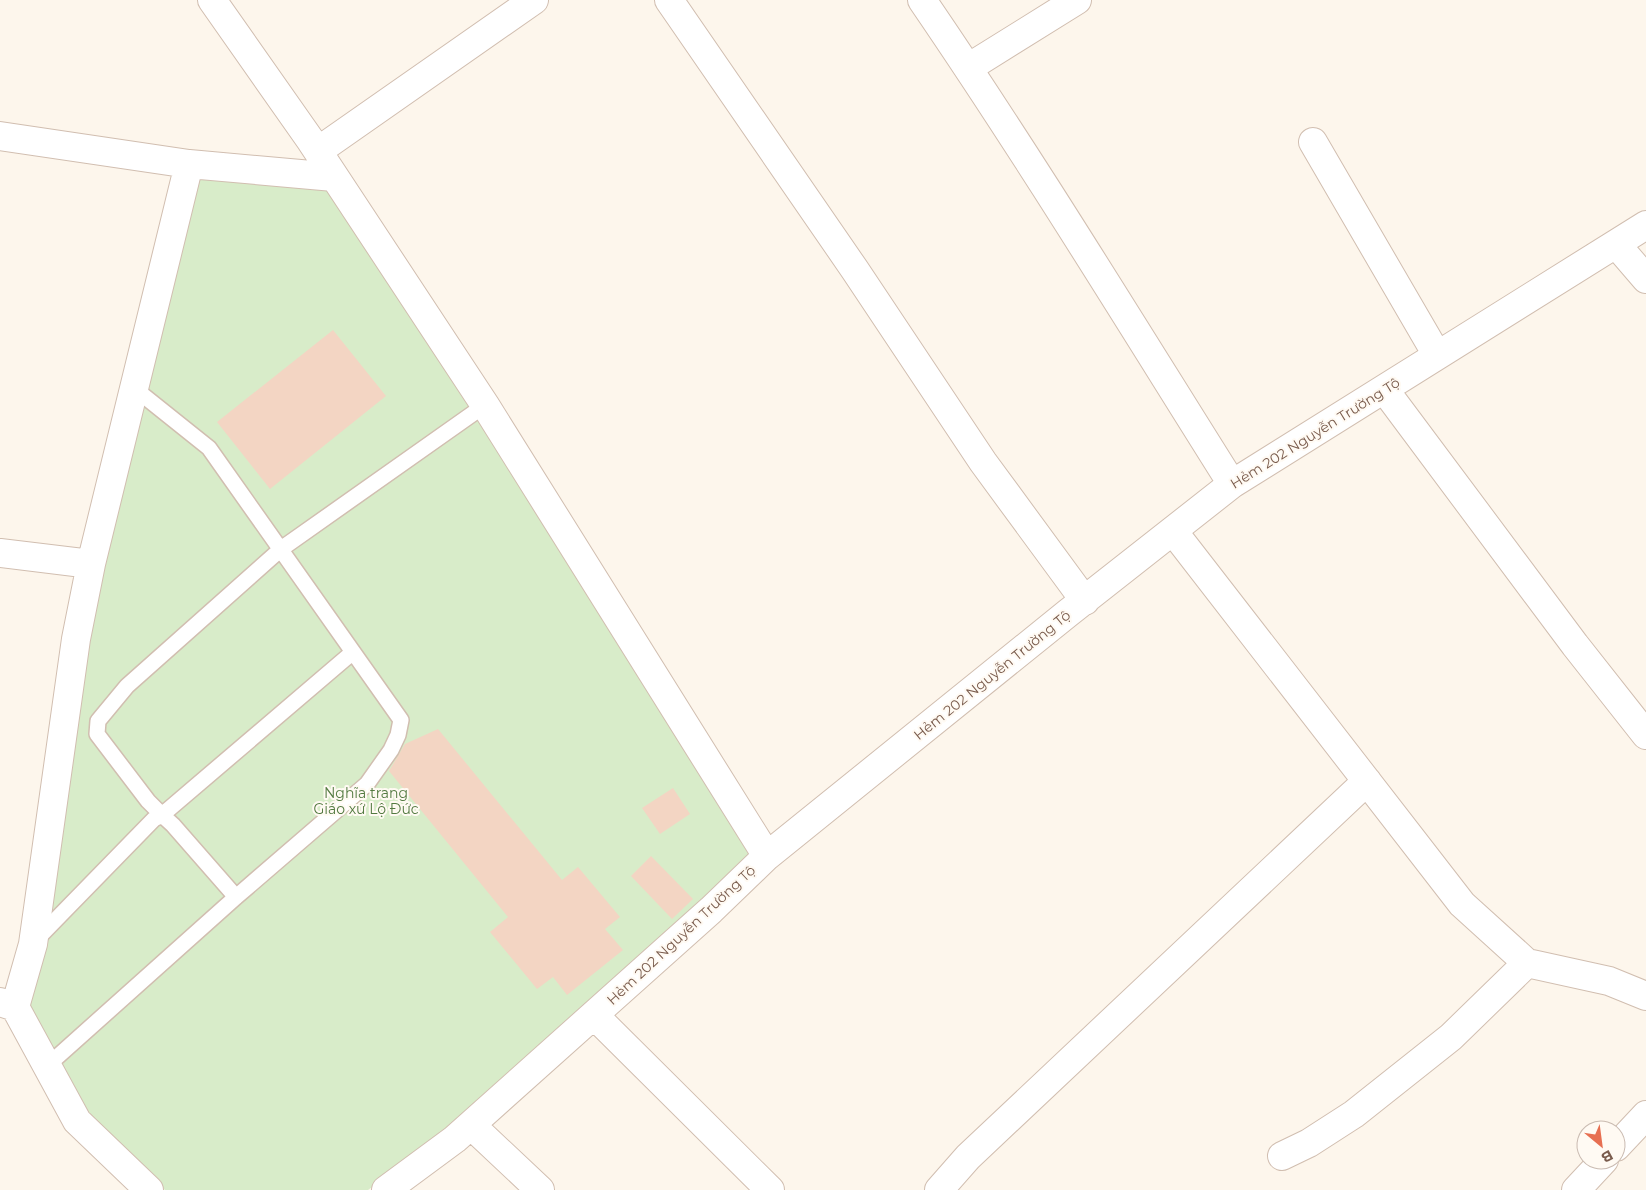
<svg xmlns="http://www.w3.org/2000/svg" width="1646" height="1190" viewBox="0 0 1646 1190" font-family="Montserrat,sans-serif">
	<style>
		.green { fill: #d8ecc9 }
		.building { fill: #f3d5c3 }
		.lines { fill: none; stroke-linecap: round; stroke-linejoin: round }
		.lane-casing { stroke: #d1beb0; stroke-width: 18 }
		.street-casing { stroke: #d1beb0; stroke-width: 30 }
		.lane { stroke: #fff; stroke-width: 15 }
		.street { stroke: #fff; stroke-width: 28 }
		.labels { text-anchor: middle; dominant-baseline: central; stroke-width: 4; stroke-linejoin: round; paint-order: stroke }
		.street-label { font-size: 14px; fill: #7a5c4d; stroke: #fffaf3 }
		.park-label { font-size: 14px; fill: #537a41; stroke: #fffaf3 }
	</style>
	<rect width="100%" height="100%" fill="#fdf6ec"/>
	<path class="green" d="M197,175L328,188L480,417L753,855L449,1131L368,1190H165L86,1115L27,1004L87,639Z"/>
	<path class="building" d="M333,330L386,396L270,489L217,422Z
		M438,729L562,880L578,867L620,917L605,929L623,950L567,995L553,977L537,989L490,932L508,917L389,771L405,744Z
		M673,788L690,814L660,834L642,808Z
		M651,856L693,899L672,919L631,876Z"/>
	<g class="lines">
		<defs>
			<path id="lane" d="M353,652L162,815L148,801L97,734L98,721L127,686L281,549L485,405
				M36,940L154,819L162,815L173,825L236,897
				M47,1066L236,897L367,784L391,750L398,735L401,720L209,448L134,388"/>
			<path id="street" d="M212,0L311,141L485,405L767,856
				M669,0L855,270L983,462L1085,601
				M922,0C1030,158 1130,322 1232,484
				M968,68L1077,0
				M0,136L189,164L334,177
				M1313,142L1437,355
				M318,151L534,0
				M1616,244L1646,279
				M1384,389L1575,645L1646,735
				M1173,531L1462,904L1527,963L1609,981L1646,996
				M0,553L91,564
				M0,1002L15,1007L77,1121L149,1190
				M15,1007L33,944L76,639L91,564L189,164
				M594,1015L770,1190
				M471,1125L540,1190
				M1616,1147L1646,1115
				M1282,1156L1309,1143L1354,1114L1451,1037L1527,963
				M386,1190L455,1139L711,910L767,856L1068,613L1232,484L1646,225
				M939,1190L968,1157L1367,781
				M1576,1190L1604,1160"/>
		</defs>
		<use href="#lane" class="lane-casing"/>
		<use href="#street" class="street-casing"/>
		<use href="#lane" class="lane"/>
		<use href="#street" class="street"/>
	</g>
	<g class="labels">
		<g class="street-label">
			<text transform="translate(1315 433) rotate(-32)">Hẻm 202 Nguyễn Trường Tộ</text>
			<text transform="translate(992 675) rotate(-39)">Hẻm 202 Nguyễn Trường Tộ</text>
			<text transform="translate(681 935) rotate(-43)">Hẻm 202 Nguyễn Trường Tộ</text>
		</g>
		<g class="park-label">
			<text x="366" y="793">Nghĩa trang<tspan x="366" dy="16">Giáo xứ Lộ Đức</tspan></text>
		</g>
	</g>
	<g transform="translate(1601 1145) rotate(151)"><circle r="24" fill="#fffaf3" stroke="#cabbb1"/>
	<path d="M0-4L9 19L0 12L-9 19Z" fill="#e76f51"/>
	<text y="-8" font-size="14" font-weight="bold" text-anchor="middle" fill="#7a5c4d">B</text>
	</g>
</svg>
